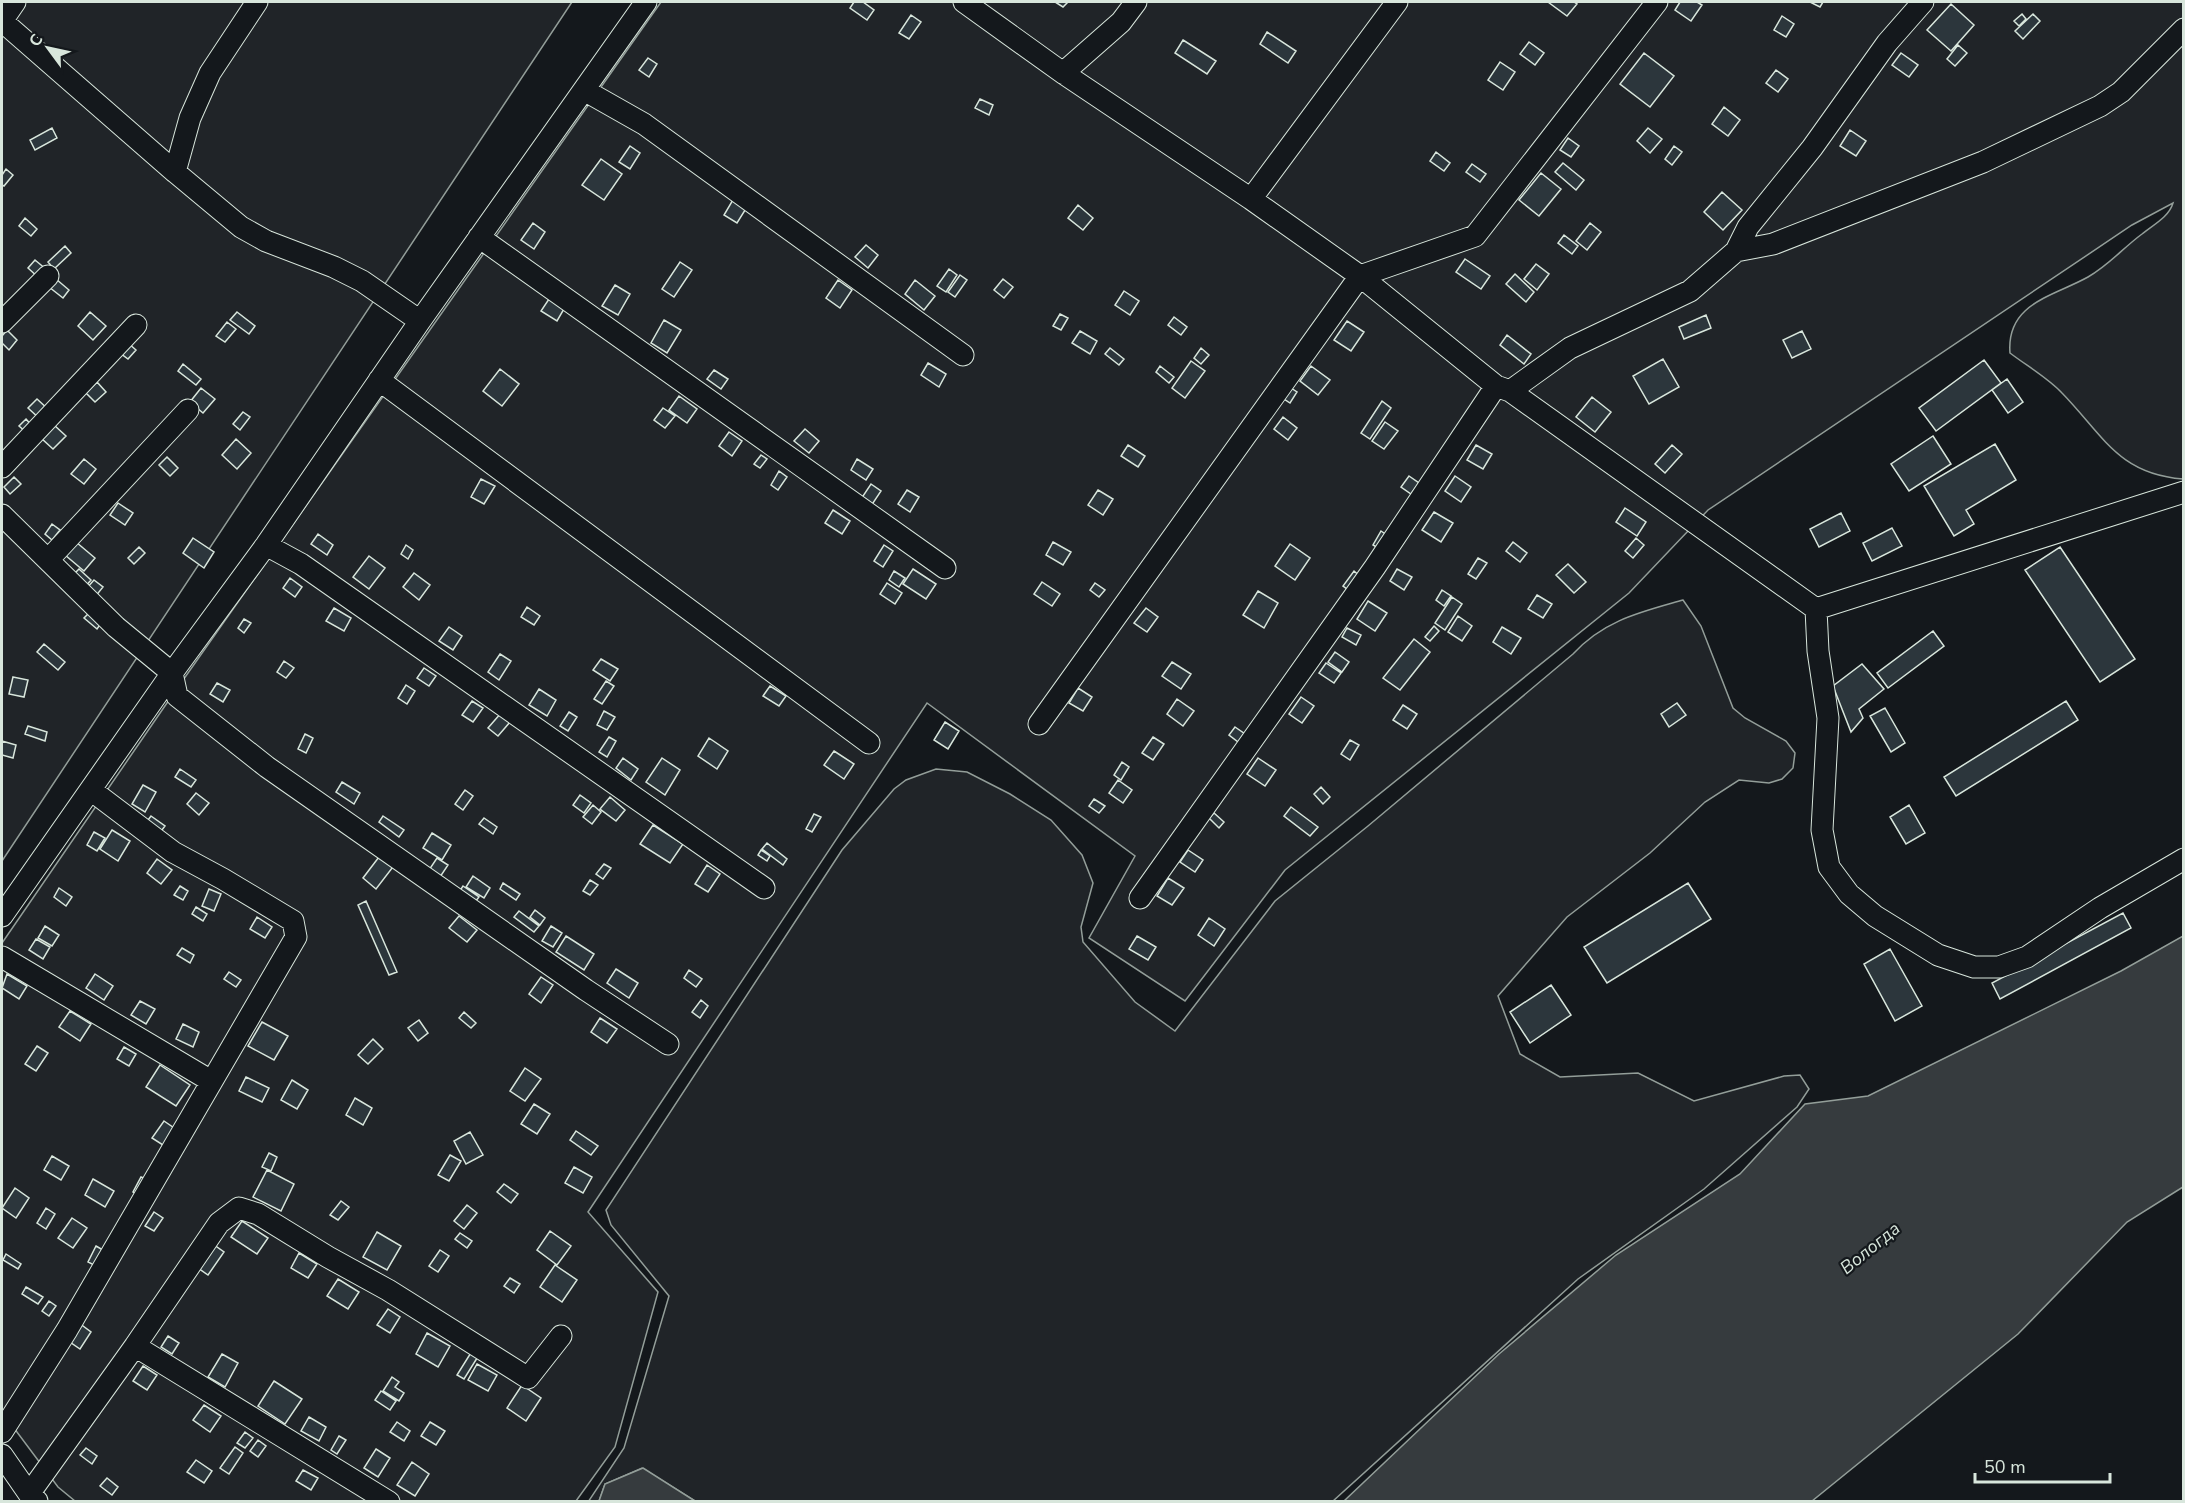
<svg xmlns="http://www.w3.org/2000/svg" width="2185" height="1503" viewBox="0 0 2185 1503" font-family="'Nunito Sans',sans-serif">
	<style>
		.green { fill: #202428; stroke: #939e99; stroke-width: 1.5 }
		.water { fill: #363b3e; stroke: #939e99; stroke-width: 1.5 }
		.building { fill: #2c363c; stroke: #d8e6dc; stroke-width: 1.5 }
		.lines { fill: none; stroke-linecap: round; stroke-linejoin: round }
		.minor-casing { stroke: #d8e6dc; stroke-width: 23 }
		.minor { stroke: #14181c; stroke-width: 21 }
		.labels { text-anchor: middle; dominant-baseline: central; stroke-width: 4.5; stroke-linejoin: round; paint-order: stroke }
		.water-label { font-size: 18px; font-style: italic; fill: #d8e6dc; stroke: #14181c }
	</style>
	<rect width="100%" height="100%" fill="#14181c"/>
	<path class="green" d="M2,2H572L2,861Z
		M661,2H2183V479C2118,474 2103,435 2062,393C2048,378 2027,366 2010,353C2006,303 2054,296 2088,277C2109,265 2123,248 2142,234C2153,225 2169,217 2173,203L2132,225L1708,510L1629,593L1285,870L1185,1001L1089,938L1135,856L927,703L588,1212L658,1292L615,1447L576,1501H75L58,1487L2,1412V943L169,700Z
		M1683,600L1701,626L1733,708L1745,718L1786,741L1795,753L1793,768L1782,779L1769,783L1739,780L1705,802L1650,853L1567,917L1498,996L1520,1054L1560,1077L1638,1073L1694,1101L1784,1076L1800,1075L1809,1089L1797,1107L1704,1189L1578,1279L1333,1501H695L642,1468L605,1484L599,1501L588,1502L624,1448L669,1296L611,1225L606,1210L842,850L894,789L906,780L936,769L967,772L1010,794L1051,820L1082,855L1093,883L1081,927L1083,942L1135,1002L1175,1031L1275,901L1368,826L1573,654C1604,620 1641,612 1683,600Z"/>
	<path class="water" d="M2183,936V1187L2127,1222L2018,1334L1812,1501H1344L1499,1354L1616,1255L1740,1174L1805,1104L1868,1096L2121,971Z
		M643,1468L695,1501H599L605,1484Z"/>
	<path class="building" d="M854,2H863L874,10L867,20L850,8Z
		M1055,2H1068L1063,7Z
		M1548,2H1574L1577,4L1567,16Z
		M1680,2H1697L1702,5L1691,21L1675,10Z
		M1810,2H1823L1820,7Z
		M1951,4L1974,25L1951,51L1927,30Z
		M2022,14L2026,19L2019,26L2014,21Z
		M2033,14L2040,21L2023,39L2015,31Z
		M911,15L921,22L909,39L899,33Z
		M1782,16L1794,24L1786,37L1774,30Z
		M1267,32L1296,51L1288,63L1260,44Z
		M1183,40L1216,61L1207,74L1175,53Z
		M1529,42L1544,53L1535,65L1520,54Z
		M1958,45L1967,53L1955,66L1947,59Z
		M1644,53L1674,76L1650,107L1620,84Z
		M1901,53L1918,65L1909,77L1892,65Z
		M648,58L657,64L649,77L639,70Z
		M1500,62L1515,72L1503,90L1488,80Z
		M1776,70L1788,79L1778,92L1766,83Z
		M980,99L993,105L989,115L975,108Z
		M1724,107L1740,120L1728,136L1712,124Z
		M52,128L57,138L35,150L30,140Z
		M1648,128L1662,139L1650,153L1637,141Z
		M1850,130L1866,141L1856,156L1840,146Z
		M1568,138L1579,146L1571,157L1560,150Z
		M630,146L640,153L630,169L619,162Z
		M1674,146L1682,152L1672,165L1665,159Z
		M1436,152L1450,163L1444,171L1430,161Z
		M601,159L622,174L604,200L582,185Z
		M1563,163L1584,180L1576,190L1555,172Z
		M1472,164L1486,174L1480,182L1466,172Z
		M6,169L13,175L4,186L2,185V175Z
		M1541,173L1561,189L1539,216L1519,200Z
		M1722,192L1742,210L1723,230L1704,212Z
		M734,198L747,207L737,223L724,215Z
		M1078,205L1093,218L1083,230L1068,218Z
		M25,218L37,229L31,236L19,226Z
		M533,223L545,232L534,249L521,240Z
		M1590,223L1601,232L1587,250L1576,241Z
		M1564,235L1578,246L1572,254L1558,243Z
		M866,245L878,255L868,268L855,257Z
		M65,246L71,253L54,269L48,262Z
		M1465,259L1490,276L1481,289L1456,272Z
		M35,260L47,270L39,278L28,268Z
		M680,262L692,270L674,297L662,289Z
		M1536,264L1549,274L1537,290L1524,279Z
		M949,269L957,275L946,292L937,286Z
		M1515,274L1534,292L1526,302L1506,284Z
		M960,275L967,280L955,297L948,292Z
		M56,279L69,290L63,298L49,287Z
		M1003,279L1013,287L1004,298L994,290Z
		M838,280L852,290L840,308L826,298Z
		M915,280L935,296L924,310L905,294Z
		M615,285L630,294L618,315L602,306Z
		M1124,291L1139,301L1130,315L1115,305Z
		M553,293L568,302L557,321L541,311Z
		M90,312L106,326L93,340L78,326Z
		M237,312L255,326L249,334L230,320Z
		M1060,314L1068,318L1061,330L1053,326Z
		M1706,315L1711,328L1684,339L1679,327Z
		M1174,317L1187,327L1181,335L1168,325Z
		M664,320L681,330L667,353L651,343Z
		M1347,321L1364,332L1351,351L1334,340Z
		M227,322L236,329L225,342L216,336Z
		M7,330L17,340L9,350L2,343V336Z
		M1080,331L1097,341L1090,354L1072,343Z
		M1802,331L1811,349L1792,358L1783,340Z
		M1507,335L1531,354L1524,364L1500,345Z
		M128,343L136,350L128,359L120,353Z
		M1110,348L1124,359L1119,365L1105,354Z
		M1201,348L1209,355L1201,364L1194,358Z
		M1663,359L1679,387L1649,404L1633,376Z
		M1984,360L2001,383L1936,431L1919,408Z
		M1191,361L1205,371L1185,398L1172,388Z
		M928,363L946,374L939,387L921,375Z
		M183,364L201,379L196,385L178,371Z
		M1160,366L1174,377L1169,383L1156,372Z
		M1311,366L1330,380L1318,395L1300,381Z
		M500,369L519,384L502,406L483,391Z
		M714,370L728,379L721,389L707,379Z
		M2007,379L2023,402L2008,413L1992,390Z
		M97,382L106,392L95,402L86,393Z
		M201,388L215,399L203,413L190,402Z
		M1291,388L1297,392L1290,403L1284,399Z
		M679,396L697,409L687,423L669,410Z
		M1592,397L1611,412L1595,432L1576,417Z
		M37,399L49,410L40,419L28,408Z
		M1382,401L1391,408L1370,439L1361,433Z
		M663,408L675,416L665,428L654,420Z
		M243,412L250,417L240,430L233,424Z
		M1283,417L1297,428L1288,440L1274,429Z
		M26,419L33,427L27,433L19,426Z
		M1385,422L1398,431L1384,449L1372,441Z
		M54,425L66,436L53,449L41,438Z
		M805,429L819,441L809,453L794,441Z
		M729,432L742,441L732,456L719,446Z
		M1933,436L1951,464L1909,491L1891,464Z
		M236,439L251,453L237,469L222,455Z
		M1995,444L2016,480L1966,510L1974,524L1954,536L1924,486Z
		M1128,445L1145,456L1138,467L1121,456Z
		M1476,445L1492,454L1483,469L1467,460Z
		M1672,445L1682,454L1665,473L1655,464Z
		M761,455L767,459L760,468L754,464Z
		M167,457L178,468L170,476L159,465Z
		M84,459L96,469L84,484L71,474Z
		M857,459L873,469L866,480L851,470Z
		M779,471L787,477L778,490L771,485Z
		M1409,476L1419,483L1411,494L1401,487Z
		M1455,476L1471,487L1461,502L1445,491Z
		M14,477L21,484L10,494L4,487Z
		M481,479L495,486L484,504L471,497Z
		M871,484L881,491L871,506L861,499Z
		M907,490L919,497L910,512L898,504Z
		M1098,490L1113,499L1103,515L1088,505Z
		M118,503L133,513L125,525L110,515Z
		M1625,508L1646,522L1637,536L1616,522Z
		M833,510L850,521L842,534L825,523Z
		M1434,512L1453,523L1441,542L1422,530Z
		M1841,513L1850,531L1819,547L1810,529Z
		M52,524L60,530L52,540L45,534Z
		M1892,528L1902,546L1872,561L1863,543Z
		M1381,531L1391,538L1383,551L1373,545Z
		M318,534L333,545L327,555L311,544Z
		M193,538L214,552L204,568L183,553Z
		M1636,538L1644,545L1633,558L1625,551Z
		M76,542L95,558L84,571L65,555Z
		M1053,542L1071,552L1063,565L1046,555Z
		M1513,542L1527,553L1520,562L1506,551Z
		M1290,544L1310,558L1295,580L1275,566Z
		M406,545L413,550L408,559L401,554Z
		M884,545L893,551L883,567L874,561Z
		M139,547L145,553L134,564L128,558Z
		M2060,547L2135,659L2100,682L2025,570Z
		M369,556L385,568L369,589L353,577Z
		M1478,558L1487,563L1476,579L1468,574Z
		M1568,564L1586,582L1574,593L1556,575Z
		M79,569L91,580L84,588L72,576Z
		M913,569L936,584L926,599L903,584Z
		M1397,569L1412,577L1404,590L1390,581Z
		M894,571L905,578L899,587L889,580Z
		M1354,571L1362,578L1351,592L1343,586Z
		M414,573L430,585L419,600L403,587Z
		M290,578L302,587L295,597L283,588Z
		M94,580L103,587L95,597L86,589Z
		M1042,582L1060,594L1052,606L1034,594Z
		M887,583L902,593L895,604L880,594Z
		M1095,583L1105,590L1099,597L1090,590Z
		M1442,590L1451,596L1444,606L1436,600Z
		M1258,591L1278,603L1264,628L1243,615Z
		M1537,595L1552,604L1543,618L1528,609Z
		M1452,597L1462,604L1445,630L1435,623Z
		M1368,601L1387,613L1375,631L1357,619Z
		M527,607L540,616L534,625L521,617Z
		M334,608L351,618L344,631L326,621Z
		M1146,608L1158,617L1147,632L1134,623Z
		M90,612L102,622L97,629L84,618Z
		M1458,616L1472,626L1462,641L1448,632Z
		M244,619L251,623L244,633L238,628Z
		M1434,626L1439,631L1430,641L1425,637Z
		M449,627L462,636L453,650L439,641Z
		M1502,627L1521,638L1511,654L1493,642Z
		M1347,628L1361,635L1356,645L1342,637Z
		M1933,631L1944,646L1888,688L1877,673Z
		M1414,639L1430,652L1400,690L1383,678Z
		M44,644L65,662L58,670L37,652Z
		M1335,652L1349,662L1342,672L1328,662Z
		M500,654L511,661L499,680L488,672Z
		M601,659L618,669L610,681L593,670Z
		M284,661L294,668L286,678L277,672Z
		M1172,662L1191,674L1181,689L1162,676Z
		M1326,663L1341,673L1334,683L1319,673Z
		M1862,664L1884,689L1859,709L1863,718L1851,732L1833,686Z
		M424,668L436,676L429,686L417,678Z
		M13,677L28,680L24,697L9,694Z
		M606,681L614,686L602,704L594,699Z
		M217,683L230,690L223,702L210,694Z
		M406,685L415,691L407,704L398,698Z
		M770,686L786,696L779,706L763,696Z
		M1078,688L1092,697L1083,711L1069,703Z
		M539,689L556,700L547,716L529,705Z
		M1301,697L1314,706L1302,723L1289,714Z
		M1177,699L1194,711L1183,726L1167,714Z
		M472,701L483,708L473,722L462,715Z
		M2066,701L2078,720L1956,796L1944,777Z
		M1677,703L1686,715L1669,727L1661,714Z
		M1403,705L1417,714L1407,729L1393,720Z
		M1885,708L1905,743L1891,752L1870,716Z
		M604,711L615,717L607,730L597,725Z
		M569,712L577,717L568,731L560,726Z
		M501,713L510,722L498,736L488,728Z
		M945,722L959,731L948,749L934,740Z
		M28,726L47,732L45,741L25,734Z
		M1235,727L1248,736L1242,745L1229,735Z
		M305,734L313,738L306,753L298,749Z
		M609,737L616,741L607,757L599,752Z
		M1153,737L1164,744L1153,760L1142,753Z
		M709,738L728,751L717,769L698,756Z
		M1350,740L1359,745L1350,760L1341,754Z
		M2,741L16,745L13,758L2,755Z
		M834,751L854,764L844,779L824,765Z
		M623,758L638,769L631,780L616,768Z
		M662,758L680,770L665,795L646,782Z
		M1258,758L1276,770L1265,786L1247,774Z
		M1122,762L1129,767L1121,780L1114,775Z
		M180,769L196,780L191,787L175,777Z
		M1118,780L1132,790L1123,803L1109,793Z
		M342,782L360,793L354,804L336,792Z
		M143,785L156,792L145,812L132,804Z
		M1321,787L1330,797L1323,804L1314,794Z
		M465,790L473,796L463,810L455,804Z
		M196,793L209,803L199,815L187,804Z
		M580,795L591,803L584,813L573,805Z
		M610,797L625,810L616,821L600,809Z
		M1094,799L1105,806L1099,813L1089,806Z
		M593,805L601,812L592,824L583,817Z
		M1909,805L1925,833L1906,844L1890,817Z
		M1291,807L1318,827L1310,836L1284,816Z
		M1214,813L1224,822L1219,828L1209,818Z
		M814,814L821,817L812,832L806,829Z
		M151,816L165,826L159,834L145,824Z
		M383,816L404,830L399,837L379,822Z
		M484,818L497,827L493,834L479,824Z
		M653,825L683,844L670,863L640,844Z
		M112,830L130,841L118,861L100,849Z
		M94,832L105,838L97,851L87,845Z
		M432,833L451,845L442,860L423,848Z
		M767,843L787,859L783,865L762,849Z
		M761,850L770,856L767,861L758,855Z
		M1188,850L1203,860L1195,872L1180,862Z
		M382,853L396,863L376,889L363,878Z
		M437,858L448,865L440,877L429,870Z
		M157,859L172,870L161,884L147,873Z
		M604,864L611,868L603,879L596,874Z
		M707,865L720,874L708,892L695,884Z
		M473,876L490,888L484,898L466,887Z
		M1168,878L1184,888L1172,905L1157,896Z
		M590,880L598,885L590,895L583,891Z
		M503,883L520,894L516,900L500,889Z
		M1688,883L1711,919L1607,983L1584,947Z
		M180,886L188,891L183,900L174,895Z
		M463,886L479,897L475,902L459,892Z
		M59,888L72,897L66,906L54,897Z
		M209,889L221,894L214,911L202,906Z
		M366,901L397,972L389,975L358,905Z
		M196,907L207,914L203,921L192,914Z
		M535,910L545,918L540,925L530,917Z
		M519,911L539,926L534,932L514,917Z
		M2123,913L2131,928L2000,999L1992,983Z
		M459,916L477,930L467,942L449,928Z
		M257,917L272,927L265,938L250,929Z
		M1209,918L1225,929L1214,946L1198,935Z
		M45,926L59,935L52,946L38,938Z
		M551,926L562,933L553,947L542,941Z
		M566,936L594,954L584,970L556,952Z
		M1137,936L1156,947L1148,960L1129,949Z
		M36,939L50,947L43,959L29,950Z
		M182,948L194,955L190,963L177,955Z
		M1890,949L1922,1006L1895,1021L1864,964Z
		M616,969L638,983L629,998L607,983Z
		M689,970L702,979L696,987L684,978Z
		M229,972L241,980L236,987L224,979Z
		M7,974L27,986L19,999L2,988Z
		M95,974L113,986L104,1000L86,988Z
		M541,977L553,985L541,1003L529,994Z
		M1551,985L1571,1015L1530,1043L1510,1012Z
		M701,1000L708,1006L700,1018L692,1012Z
		M140,1001L155,1009L146,1024L131,1015Z
		M70,1011L91,1024L80,1041L59,1027Z
		M464,1012L476,1023L471,1028L459,1018Z
		M600,1018L617,1029L607,1043L591,1032Z
		M419,1020L428,1033L418,1041L408,1028Z
		M262,1022L288,1036L274,1060L248,1046Z
		M183,1024L199,1032L193,1047L176,1039Z
		M373,1039L383,1049L368,1064L358,1055Z
		M37,1046L48,1053L36,1071L25,1064Z
		M124,1047L136,1054L129,1066L117,1059Z
		M160,1065L190,1085L176,1106L146,1087Z
		M525,1068L541,1079L525,1101L510,1091Z
		M246,1077L269,1088L262,1102L239,1091Z
		M292,1080L308,1090L297,1109L281,1100Z
		M355,1098L372,1108L363,1125L346,1115Z
		M534,1104L550,1114L537,1134L521,1124Z
		M164,1121L177,1130L166,1147L152,1138Z
		M576,1131L598,1146L591,1155L570,1140Z
		M470,1132L483,1155L466,1164L454,1141Z
		M269,1153L277,1157L271,1171L262,1167Z
		M450,1155L461,1161L449,1181L438,1175Z
		M52,1156L69,1166L61,1180L44,1170Z
		M574,1167L592,1177L583,1193L565,1183Z
		M267,1170L294,1184L281,1211L253,1197Z
		M141,1177L148,1180L140,1196L133,1192Z
		M93,1179L114,1191L105,1207L85,1195Z
		M504,1184L518,1194L511,1203L497,1192Z
		M15,1188L29,1198L16,1218L2,1208Z
		M341,1201L349,1207L338,1220L330,1215Z
		M467,1205L477,1213L464,1229L454,1221Z
		M46,1208L55,1214L46,1229L37,1223Z
		M154,1212L163,1218L154,1231L145,1226Z
		M72,1218L87,1228L73,1248L58,1238Z
		M242,1221L268,1238L257,1254L231,1237Z
		M550,1231L571,1246L557,1265L537,1250Z
		M377,1232L401,1246L387,1270L363,1257Z
		M460,1233L472,1241L467,1248L455,1239Z
		M210,1242L224,1252L208,1275L195,1266Z
		M96,1246L103,1250L94,1265L88,1262Z
		M440,1250L449,1256L438,1272L429,1266Z
		M299,1253L317,1264L308,1278L291,1268Z
		M6,1254L21,1264L18,1269L3,1260Z
		M555,1265L577,1280L562,1302L540,1287Z
		M510,1278L520,1284L514,1293L504,1286Z
		M338,1279L359,1292L348,1309L327,1296Z
		M26,1287L43,1297L38,1304L22,1294Z
		M49,1301L56,1306L49,1316L42,1311Z
		M388,1309L400,1317L390,1333L377,1325Z
		M79,1323L91,1332L80,1349L67,1340Z
		M427,1333L450,1346L438,1367L416,1354Z
		M168,1336L179,1343L172,1354L161,1347Z
		M472,1351L479,1355L464,1379L457,1375Z
		M222,1354L238,1363L225,1387L208,1377Z
		M477,1364L497,1375L488,1391L468,1380Z
		M143,1366L157,1375L147,1390L133,1381Z
		M392,1377L399,1382L395,1387L404,1393L399,1401L383,1391Z
		M274,1381L302,1399L285,1424L258,1406Z
		M522,1385L541,1398L526,1421L507,1408Z
		M381,1391L396,1401L390,1410L375,1400Z
		M204,1405L221,1416L210,1432L193,1420Z
		M309,1417L326,1427L319,1441L301,1431Z
		M397,1422L410,1431L404,1441L390,1432Z
		M430,1422L445,1431L436,1445L421,1436Z
		M245,1432L253,1438L245,1448L237,1443Z
		M339,1436L346,1440L337,1454L331,1450Z
		M258,1440L266,1446L258,1457L250,1451Z
		M235,1447L243,1453L229,1474L220,1468Z
		M86,1448L97,1456L92,1464L80,1455Z
		M376,1449L390,1458L378,1477L364,1468Z
		M196,1460L212,1471L204,1483L187,1472Z
		M412,1462L429,1474L415,1496L397,1485Z
		M303,1470L318,1478L311,1490L296,1481Z
		M107,1478L118,1487L112,1495L100,1486Z"/>
	<g class="lines">
		<defs>
			<path id="minor" d="M964,2L1063,73L1251,199L1360,276L1496,386L1510,391L1816,609
				M2,21L175,172L241,227L266,241L334,267L362,281L420,321
				M2,21L15,2
				M1063,73L1121,22L1136,2
				M584,90L644,124L963,355
				M175,172L190,118L210,73L257,2
				M1251,199L1397,2
				M479,237L945,568
				M1736,251L1748,227L1812,148L1887,43L1923,2
				M2,322L48,276
				M379,380L869,743
				M1510,391L1570,348L1690,291L1736,251L1773,244L1983,162L2100,106L2121,92L2184,29
				M2,467L136,325
				M2,515L116,627L172,673L177,696L267,767L586,990L668,1044
				M266,545L301,564L764,888
				M48,560L188,410
				M1816,609L1818,651L1828,718L1822,830L1829,867L1849,894L1875,916L1938,955L1974,967H1999L2027,957L2100,908L2184,859
				M1816,609L2184,492
				M1039,724L1360,276L1475,236L1657,2
				M1140,898L1375,567L1496,386
				M2,916L172,673L266,545L420,321L646,2
				M2,957L211,1081
				M135,1346L389,1502
				M2,1432L67,1330L296,937L293,921L223,879L173,852L91,790
				M2,1455L29,1494L37,1501
				M29,1494L135,1346L219,1223L239,1208L258,1214L328,1257L388,1290L528,1378L561,1336"/>
		</defs>
		<use href="#minor" class="minor-casing"/>
		<use href="#minor" class="minor"/>
	</g>
	<g class="labels">
		<g class="water-label">
			<text transform="translate(1870 1248) rotate(-39)">Вологда</text>
		</g>
	</g>
	<rect width="2185" height="1503" fill="none" stroke="#d8e6dc" stroke-width="6"/>
	<g transform="translate(48 48) rotate(303)" stroke="#14181c" stroke-width="4.5" paint-order="stroke">
	<path d="M0-4.5L10 22L0 15L-10 22Z" fill="#d8e6dc"/>
	<text y="-9" font-size="16" font-weight="bold" text-anchor="middle" fill="#d8e6dc">С</text>
	</g>
	<path d="M1975 1473v9h135v-9" fill="none" stroke="#d8e6dc" stroke-width="3"/>
	<text x="1984" y="1473" font-size="18" fill="#d8e6dc" stroke="#14181c" stroke-width="4.5" paint-order="stroke">50 m</text>
</svg>
